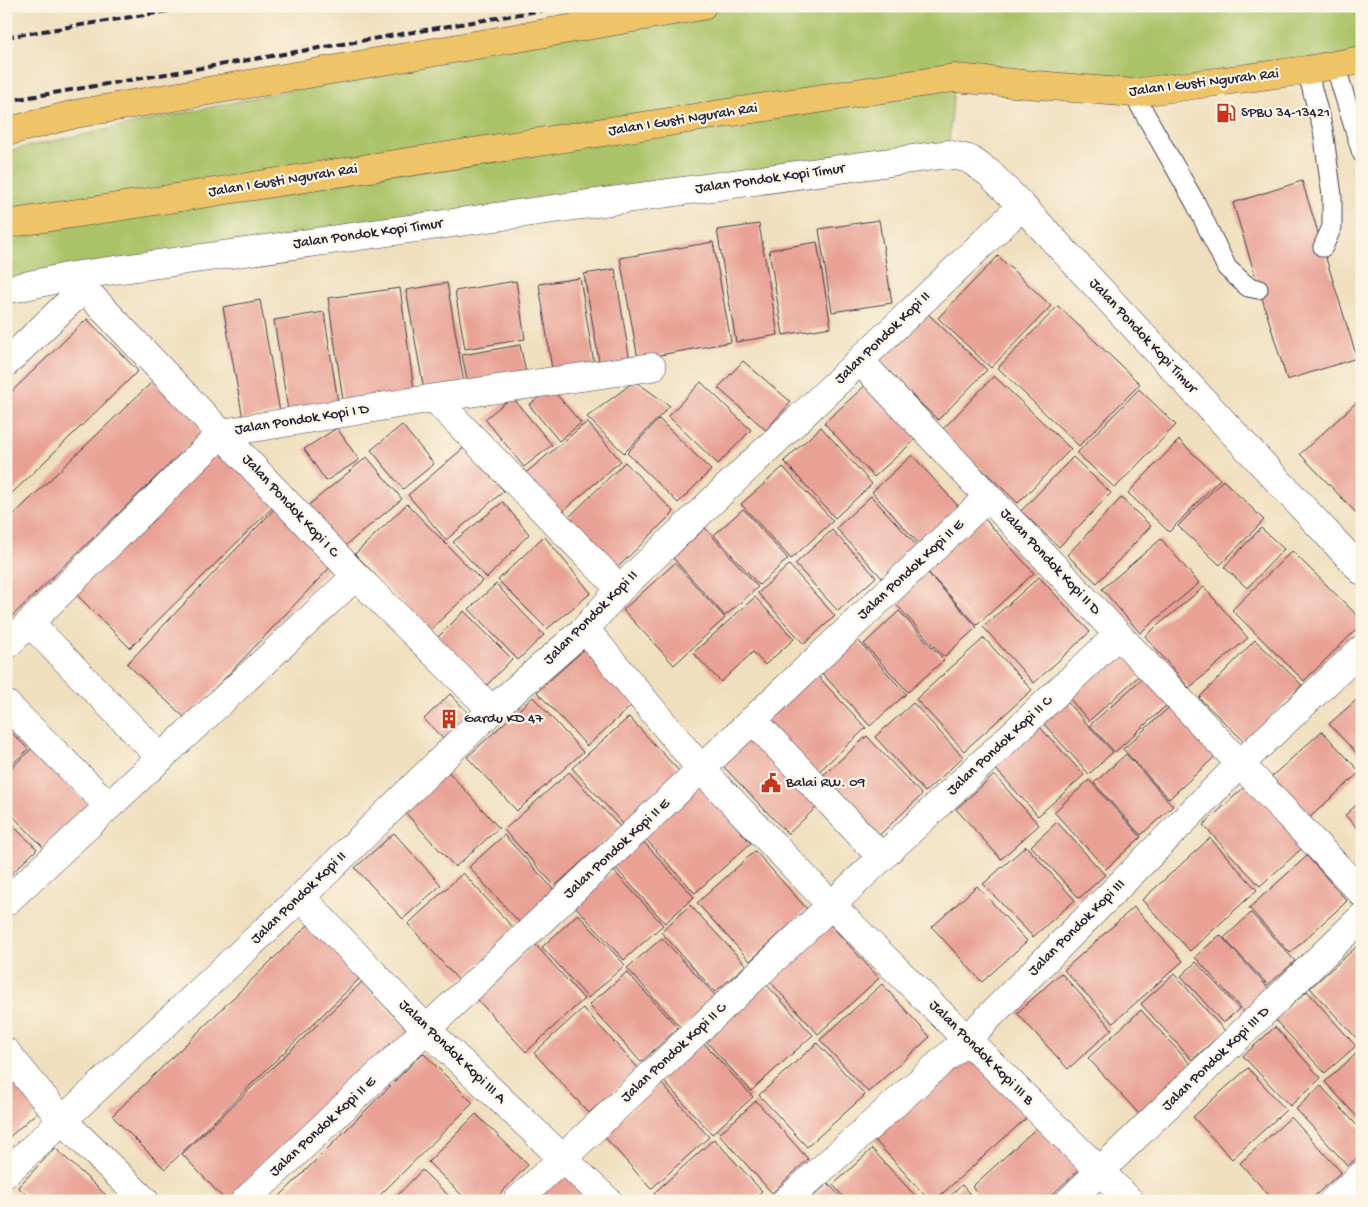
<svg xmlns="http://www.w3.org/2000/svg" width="1368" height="1207" viewBox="0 0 1368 1207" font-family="'Gochi Hand',sans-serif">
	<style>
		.green { fill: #aac268; stroke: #667252 }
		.building { fill: #e8a194 }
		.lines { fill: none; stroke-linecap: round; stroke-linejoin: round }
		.lane-casing { stroke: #413e4f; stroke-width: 21 }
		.street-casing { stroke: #413e4f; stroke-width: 29 }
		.primary-casing { stroke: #413e4f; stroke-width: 29 }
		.lane { stroke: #fff; stroke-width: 19 }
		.street { stroke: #fff; stroke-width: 28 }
		.primary { stroke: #efc469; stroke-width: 28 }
		.rail { stroke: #22223b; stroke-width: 4; stroke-dasharray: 8 4; stroke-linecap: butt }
		.labels { text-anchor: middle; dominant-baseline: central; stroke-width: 4.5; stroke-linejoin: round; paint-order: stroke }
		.street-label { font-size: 15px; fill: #22223b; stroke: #fcf5e5 }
		.poi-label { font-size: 15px; fill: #22223b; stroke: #fcf5e5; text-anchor: start }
	</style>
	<rect width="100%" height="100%" fill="#fcf5e5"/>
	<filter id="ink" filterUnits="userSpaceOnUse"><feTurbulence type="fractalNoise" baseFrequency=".02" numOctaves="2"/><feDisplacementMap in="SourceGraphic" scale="10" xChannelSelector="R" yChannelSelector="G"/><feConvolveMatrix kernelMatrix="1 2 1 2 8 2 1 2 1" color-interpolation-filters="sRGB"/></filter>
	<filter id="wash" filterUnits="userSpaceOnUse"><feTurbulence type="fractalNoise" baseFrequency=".0096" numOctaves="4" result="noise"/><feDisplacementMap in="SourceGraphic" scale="20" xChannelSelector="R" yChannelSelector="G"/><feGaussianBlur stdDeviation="1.12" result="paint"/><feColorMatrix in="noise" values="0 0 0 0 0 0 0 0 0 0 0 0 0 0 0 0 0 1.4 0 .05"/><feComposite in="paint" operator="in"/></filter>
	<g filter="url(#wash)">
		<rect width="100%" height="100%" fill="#f0dfbe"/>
		<path class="green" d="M702,6H1362V60L1133,93L955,78L948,154L6,290V151L593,25Z"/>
		<g id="blocks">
			<path class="building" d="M1302,181L1357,358L1287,380L1233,203Z
				M879,220L892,303L832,312L819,229Z
				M759,224L778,335L736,342L717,230Z
				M713,242L731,342L638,359L620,258Z
				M817,242L831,327L783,335L769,250Z
				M998,256L1051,306L991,368L938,318Z
				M615,269L630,362L600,367L584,274Z
				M580,278L595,370L553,376L539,284Z
				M516,281L525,339L465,349L455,291Z
				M447,283L465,389L425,396L406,290Z
				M400,288L415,397L344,407L328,298Z
				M260,300L280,412L243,419L223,307Z
				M1058,306L1140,384L1079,446L998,368Z
				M925,311L987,370L938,420L876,361Z
				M324,312L339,409L289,417L274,320Z
				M87,319L138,371L6,499V397Z
				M520,345L526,373L468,384L462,355Z
				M743,361L791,402L766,430L718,388Z
				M994,376L1071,449L1018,503L941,431Z
				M155,379L205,430L6,622V522Z
				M635,381L670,406L624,453L587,417Z
				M701,382L751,430L718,464L668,416Z
				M868,383L917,438L874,477L824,423Z
				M551,388L581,423L559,441L529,405Z
				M1139,389L1176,425L1115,488L1077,453Z
				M512,397L552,445L524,467L485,419Z
				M1358,401L1362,405V519L1300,454Z
				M659,419L711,470L678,503L627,453Z
				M587,422L621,461L556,517L522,476Z
				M402,425L434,464L403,489L371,450Z
				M821,427L872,484L835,518L784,461Z
				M337,428L359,460L326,481L304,449Z
				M1179,440L1220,479L1169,532L1128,493Z
				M222,445L278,502L130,648L72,590Z
				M466,446L504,491L446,540L408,495Z
				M912,455L960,508L920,545L872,492Z
				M367,457L402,499L340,550L305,508Z
				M1073,457L1111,493L1059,547L1021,511Z
				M625,462L674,512L613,572L564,522Z
				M783,467L833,521L791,559L741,504Z
				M1223,480L1264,520L1220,565L1178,526Z
				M871,496L919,548L883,579L836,528Z
				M1121,498L1151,526L1097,583L1067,555Z
				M503,502L529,534L487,578L453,542Z
				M407,504L482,581L429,631L355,554Z
				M278,505L337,560L186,719L127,664Z
				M743,509L788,559L759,585L714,535Z
				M982,516L1034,573L977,625L924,568Z
				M705,528L758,587L725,616L673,558Z
				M1261,528L1284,549L1247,588L1224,567Z
				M832,530L876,577L838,611L795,564Z
				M544,536L591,593L547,629L498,580Z
				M1161,539L1199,583L1140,633L1102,589Z
				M1292,551L1362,620V624L1304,681L1232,610Z
				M675,563L725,618L674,665L623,610Z
				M789,565L835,616L804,644L758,593Z
				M927,572L977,627L944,657L894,602Z
				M1039,577L1090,632L1034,683L983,627Z
				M496,584L544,635L518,660L469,609Z
				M1204,587L1248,638L1189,688L1145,636Z
				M755,597L794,639L765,665L753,652L721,682L693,653Z
				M464,611L512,659L486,686L437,638Z
				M899,611L944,660L908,692L864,644Z
				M856,638L906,694L870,726L820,671Z
				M984,638L1032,690L964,751L916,699Z
				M1255,640L1302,685L1246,743L1199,698Z
				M590,644L640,698L587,746L537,692Z
				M1115,644L1142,673L1089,721L1063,691Z
				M815,673L866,728L814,776L763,720Z
				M1145,676L1169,703L1115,752L1090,725Z
				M450,694L475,720L449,745L424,719Z
				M1362,695V759L1329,724Z
				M533,697L583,752L517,811L467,757Z
				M1066,701L1113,752L1089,774L1042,722Z
				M1176,701L1221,751L1169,799L1123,749Z
				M913,703L963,757L925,792L875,737Z
				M629,717L680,772L623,824L572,768Z
				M1039,726L1084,775L1038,816L994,767Z
				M6,727L28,749L6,770Z
				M1322,731L1360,772L1308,819L1270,778Z
				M754,733L821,803L788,834L721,764Z
				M867,736L922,795L876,838L820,778Z
				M32,748L90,807L46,850L6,809V773Z
				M1126,754L1173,806L1141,835L1094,783Z
				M446,769L499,828L455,867L402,809Z
				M569,772L620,827L555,886L504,830Z
				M994,775L1039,825L1001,859L956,809Z
				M1089,780L1141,837L1106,869L1054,812Z
				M1252,780L1308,843L1260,886L1203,825Z
				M698,784L751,843L695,893L642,835Z
				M1362,800V833L1345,815Z
				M6,819L37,849L6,879Z
				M1057,822L1105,875L1079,898L1031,846Z
				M394,833L441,885L403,919L355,868Z
				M504,835L555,891L520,923L469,867Z
				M640,838L694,897L665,923L612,864Z
				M1210,838L1257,890L1190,951L1142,900Z
				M1026,846L1075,900L1033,937L983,884Z
				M755,851L807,909L750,961L697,903Z
				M1307,856L1347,901L1290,953L1249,908Z
				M614,871L663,925L624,960L575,906Z
				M463,873L516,931L459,981L408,924Z
				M977,886L1027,941L982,982L932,927Z
				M690,905L746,965L715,992L661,932Z
				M1134,907L1183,961L1113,1023L1064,970Z
				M1251,913L1295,961L1268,985L1224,938Z
				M578,914L625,965L588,998L542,947Z
				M826,920L879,978L818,1034L765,976Z
				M310,923L363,975L165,1169L112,1116Z
				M1220,935L1270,990L1245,1013L1195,957Z
				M662,938L716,996L681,1028L627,968Z
				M1362,942V1041L1360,1042L1310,988Z
				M535,944L584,999L526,1052L476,998Z
				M1196,962L1239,1009L1223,1023L1181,976Z
				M627,972L678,1028L641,1062L589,1005Z
				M1061,973L1112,1029L1068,1069L1017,1013Z
				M1174,974L1225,1031L1192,1060L1141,1004Z
				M362,982L414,1037L243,1201H226L182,1154Z
				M765,983L813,1035L751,1091L704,1039Z
				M882,984L930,1037L868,1092L820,1040Z
				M1307,991L1356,1046L1325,1073L1275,1020Z
				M583,1008L639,1069L589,1113L534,1053Z
				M1141,1010L1192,1066L1139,1114L1088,1058Z
				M1275,1027L1321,1078L1290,1106L1243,1056Z
				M699,1038L753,1097L712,1134L658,1075Z
				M817,1043L865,1095L807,1147L759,1095Z
				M973,1046L1033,1112L934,1201H930L872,1137Z
				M1358,1052L1362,1056V1122L1325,1082Z
				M423,1053L473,1103L374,1201H275Z
				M6,1064L44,1106L6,1140Z
				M1248,1068L1286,1110L1232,1159L1193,1117Z
				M661,1083L709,1137L651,1189L603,1135Z
				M1321,1086L1362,1131V1153L1348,1166L1296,1109Z
				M756,1101L808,1159L772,1193L719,1134Z
				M476,1114L528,1165L493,1201H468L428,1162Z
				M1291,1117L1341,1172L1309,1201H1274L1240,1163Z
				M1042,1123L1082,1167L1045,1201H984L972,1187Z
				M714,1139L762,1191L750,1201H662L654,1193Z
				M55,1148L107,1196L102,1201H33L18,1187Z
				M872,1149L920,1201H847L833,1185Z
				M568,1166L597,1201H525Z
				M422,1170L454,1201H392Z
				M828,1183L844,1201H808Z
				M962,1185L976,1201H945Z"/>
		</g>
	</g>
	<g filter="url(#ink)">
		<use href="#blocks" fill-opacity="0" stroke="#413e4f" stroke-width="1"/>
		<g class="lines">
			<defs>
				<path id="lane" d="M1335,65L1362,153
					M1307,70L1323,130L1332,196V227L1323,247
					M1133,93L1196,204L1227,268L1248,287L1258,289"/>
				<path id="street" d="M72,276L356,576L492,710
					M6,290L72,276L948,154L969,159L989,173L1022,206L1362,571
					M860,361L1362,893
					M6,363L83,289
					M434,398L620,589
					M31,624L161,758
					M585,629L701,769L831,905L1130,1201
					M6,646L222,433L434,398L652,367
					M6,704L109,806
					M753,720L882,858
					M301,897L426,1029L608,1201
					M6,902L356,576
					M6,1052L62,1120L145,1201
					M6,1173L301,897L492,710L585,629L620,589L1022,206
					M245,1201L988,497
					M517,1201L1118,635
					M786,1201L967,1039L1240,764L1362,649
					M1069,1201L1362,917
					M1333,1201L1362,1175"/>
				<path id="primary" d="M6,132L75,114L702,6
					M6,224L954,78L1133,93L1307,70L1362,60"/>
			</defs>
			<use href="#lane" class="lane-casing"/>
			<use href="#street" class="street-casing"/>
			<use href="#primary" class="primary-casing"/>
			<use href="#lane" class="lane"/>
			<use href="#street" class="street"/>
			<use href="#primary" class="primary"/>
			<path class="rail" d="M6,37L200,6
				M6,101L567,6"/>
		</g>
	</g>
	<defs>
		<symbol id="fuel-bare" viewBox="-9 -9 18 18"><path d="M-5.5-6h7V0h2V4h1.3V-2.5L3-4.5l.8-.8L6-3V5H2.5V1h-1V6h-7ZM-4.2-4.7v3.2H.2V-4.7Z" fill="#c8321e" stroke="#fcf5e5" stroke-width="2.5" paint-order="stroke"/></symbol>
		<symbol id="building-bare" viewBox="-9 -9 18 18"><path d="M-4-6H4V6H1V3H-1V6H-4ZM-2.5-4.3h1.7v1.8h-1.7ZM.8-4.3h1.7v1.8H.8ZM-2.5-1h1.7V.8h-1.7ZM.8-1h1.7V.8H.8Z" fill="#c8321e" stroke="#fcf5e5" stroke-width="2.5" paint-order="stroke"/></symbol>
		<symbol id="civic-bare" viewBox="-9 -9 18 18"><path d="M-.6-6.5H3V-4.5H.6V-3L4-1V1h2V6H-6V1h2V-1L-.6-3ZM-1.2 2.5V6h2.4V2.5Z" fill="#c8321e" stroke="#fcf5e5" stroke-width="2.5" paint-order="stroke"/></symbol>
	</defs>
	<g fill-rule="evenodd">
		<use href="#fuel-bare" x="1212" y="99" width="28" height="28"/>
		<use href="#building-bare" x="435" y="705" width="28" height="28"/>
		<use href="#civic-bare" x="757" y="769" width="28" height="28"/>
	</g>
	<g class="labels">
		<g class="street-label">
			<text transform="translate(1204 83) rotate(-7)">Jalan I Gusti Ngurah Rai</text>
			<text transform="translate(683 120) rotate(-9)">Jalan I Gusti Ngurah Rai</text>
			<text transform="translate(770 179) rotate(-8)">Jalan Pondok Kopi Timur</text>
			<text transform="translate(283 181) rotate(-9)">Jalan I Gusti Ngurah Rai</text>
			<text transform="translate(368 234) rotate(-8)">Jalan Pondok Kopi Timur</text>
			<text transform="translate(1143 336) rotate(47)">Jalan Pondok Kopi Timur</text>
			<text transform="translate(883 338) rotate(-44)">Jalan Pondok Kopi II</text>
			<text transform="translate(302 420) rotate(-9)">Jalan Pondok Kopi I D</text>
			<text transform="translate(290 506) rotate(47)">Jalan Pondok Kopi I C</text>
			<text transform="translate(1050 562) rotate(47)">Jalan Pondok Kopi II D</text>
			<text transform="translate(911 570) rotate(-43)">Jalan Pondok Kopi II E</text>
			<text transform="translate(591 618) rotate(-45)">Jalan Pondok Kopi II</text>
			<text transform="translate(1000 746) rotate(-43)">Jalan Pondok Kopi II C</text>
			<text transform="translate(617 849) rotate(-43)">Jalan Pondok Kopi II E</text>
			<text transform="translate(299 898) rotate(-44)">Jalan Pondok Kopi II</text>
			<text transform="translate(1077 928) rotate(-45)">Jalan Pondok Kopi III</text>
			<text transform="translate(452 1052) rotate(44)">Jalan Pondok Kopi III A</text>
			<text transform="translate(674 1053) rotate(-43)">Jalan Pondok Kopi II C</text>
			<text transform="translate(981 1053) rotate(45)">Jalan Pondok Kopi III B</text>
			<text transform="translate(1216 1059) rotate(-44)">Jalan Pondok Kopi III D</text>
			<text transform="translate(323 1127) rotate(-43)">Jalan Pondok Kopi II E</text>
		</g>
		<g class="poi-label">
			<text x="1241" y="113">SPBU 34-13421</text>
			<text x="464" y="719">Gardu KD 47</text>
			<text x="786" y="783">Balai RW. 09</text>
		</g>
	</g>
	<rect width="1368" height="1207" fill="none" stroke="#fcf5e5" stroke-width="25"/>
</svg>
